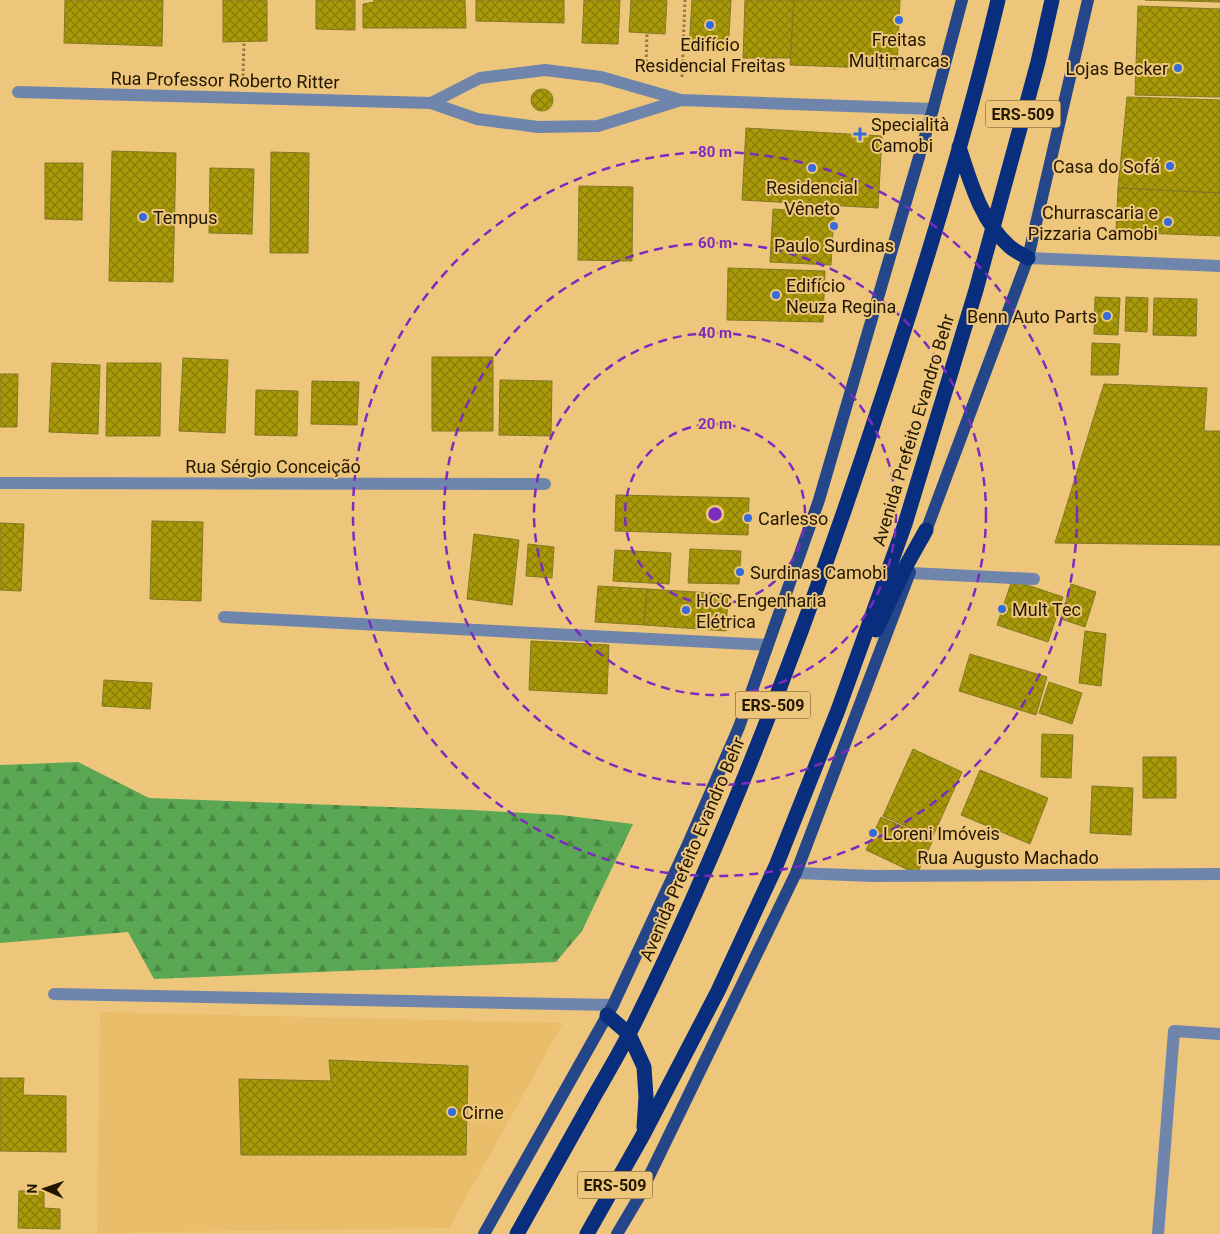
<svg xmlns="http://www.w3.org/2000/svg" width="1220" height="1234" viewBox="0 0 1220 1234" font-family="Roboto,sans-serif">
	<style>
		.built { fill: #e9bd69 }
		.forest { fill: url(#forest-firs) }
		.building { fill: url(#building-cross-hatch); stroke: #837924 }
		.lines { fill: none; stroke-linecap: round; stroke-linejoin: round }
		.path { stroke: #937845; stroke-width: 3; stroke-dasharray: 2.5 2.5; stroke-linecap: butt }
		.minor { stroke: #7085ab; stroke-width: 12 }
		.major { stroke: #25478a; stroke-width: 12 }
		.highway { stroke: #082e7d; stroke-width: 15 }
		.ring { fill: none; stroke: #7b2cbf; stroke-width: 2.5; stroke-dasharray: 9 6 }
		.poi-dot { fill: #356bda; stroke: #eec67b; stroke-width: 2 }
		.labels { text-anchor: middle; dominant-baseline: central; stroke-width: 4; stroke-linejoin: round; paint-order: stroke }
		.shield { fill: #eec67b; stroke: #5f4c26; stroke-width: 1 }
		.shield-label { font-size: 16px; font-weight: bold; fill: #221701 }
		.poi-label { font-size: 18px; fill: #221701; stroke: #eec67b; text-anchor: start }
		.street-label { font-size: 18px; fill: #221701; stroke: #eec67b }
		.centre { fill: #7b2cbf; stroke: #eec67b; stroke-width: 2.5 }
		.ring-label { font-size: 15px; text-anchor: middle; font-weight: bold; fill: #7b2cbf; stroke: #eec67b; stroke-width: 4; stroke-linejoin: round; paint-order: stroke }
	</style>
	<defs>
		<pattern id="forest-firs" width="22" height="20" patternUnits="userSpaceOnUse" patternTransform="scale(1.25)"><rect width="22" height="20" fill="#5aa754"/><path d="M5 1l3.5 6h-7zM16 11l3.5 6h-7z" fill="#4a8743"/></pattern>
		<pattern id="building-cross-hatch" width="8" height="8" patternUnits="userSpaceOnUse" patternTransform="scale(1.25)"><rect width="8" height="8" fill="#a99a0a"/><path d="M0 0l8 8M0 8l8-8" fill="none" stroke="#897d08"/></pattern>
	</defs>
	<rect width="100%" height="100%" fill="#eec67b"/>
	<path class="built" d="M100,1012L563,1023L449,1228L97,1233Z"/>
	<path class="forest" d="M78,762L149,798L472,810L561,815L633,824L582,931L556,962L154,979L128,932L0,943V765Z"/>
	<path class="building" d="M65,0H163L162,46L64,43Z
		M223,0H267V41L223,42Z
		M316,0H355V30L316,29Z
		M374,0H465L466,28H363V4L374,2Z
		M476,0H564V23L476,21Z
		M584,0H620L618,44L582,43Z
		M631,0H667L665,34L629,32Z
		M692,0H731L728,52L689,49Z
		M745,0H794L790,58H743Z
		M794,0H900L897,69L790,65Z
		M1145,0H1220V2Z
		M1138,6L1220,9V97L1135,95Z
		M531 100a11 11 0 1 1 22 0a11 11 0 1 1-22 0Z
		M1127,97L1220,100V193L1118,188Z
		M746,128L882,136L878,208L742,200Z
		M112,151L176,153L173,282L109,281Z
		M271,152L309,153L308,253H270Z
		M45,163H83L82,220L45,219Z
		M210,168L254,169L252,234L209,233Z
		M579,186L633,187L632,261L578,260Z
		M1118,188L1220,193V236L1116,232Z
		M773,209L834,213L831,265L770,262Z
		M728,268L825,271L823,322L727,320Z
		M1095,297L1120,298L1118,335L1094,334Z
		M1126,297L1148,298L1147,332L1125,331Z
		M1154,298L1197,299L1196,336L1153,335Z
		M1092,343L1120,344L1118,375H1091Z
		M432,357H493V431H432Z
		M183,358L228,360L225,433L179,431Z
		M52,363L100,365L98,434L49,432Z
		M107,363H161L160,436H106Z
		M0,374H18L17,427H0Z
		M500,380L552,381L551,436L499,435Z
		M312,381L359,382L357,425L311,424Z
		M1104,384L1207,388L1204,431H1220V545L1055,543Z
		M256,390L298,391L297,436L255,435Z
		M616,495L749,498L748,535L615,531Z
		M152,521L203,522L201,601L150,599Z
		M0,523L24,524L21,591L0,590Z
		M474,534L519,540L512,605L467,599Z
		M528,544L554,547L552,578L526,576Z
		M690,549L741,551L739,584L688,583Z
		M615,550L671,553L669,584L613,581Z
		M1012,580L1063,597L1048,642L997,625Z
		M1071,584L1096,592L1085,627L1061,619Z
		M598,586L647,589L644,625L595,622Z
		M647,589L728,594L726,631L644,625Z
		M1085,631L1106,634L1101,686L1079,683Z
		M531,641L609,645L607,694L529,690Z
		M970,654L1047,677L1036,715L959,691Z
		M104,680L152,683L150,709L102,706Z
		M1049,682L1082,693L1072,724L1039,713Z
		M1042,734L1073,735L1071,778L1041,777Z
		M913,749L962,772L932,838L883,816Z
		M1143,757H1176V798H1143Z
		M980,770L1048,798L1030,844L961,815Z
		M1092,786L1133,788L1131,835L1090,833Z
		M881,817L933,840L917,874L866,850Z
		M329,1060L468,1066L466,1155H241L239,1079L331,1081Z
		M0,1078H24L23,1095L66,1096V1152L0,1151Z
		M19,1191H44V1208L60,1209V1229L18,1228Z"/>
	<g class="lines">
		<path class="path" d="M646,67L647,33
			M243,76L244,41
			M682,77L685,0"/>
		<path class="minor" d="M18,92L431,103L477,119L538,127L598,126L681,100
			M431,103L480,78L545,70L601,77L681,100L933,109
			M1028,258L1220,266
			M0,483L545,484
			M910,573L1034,579
			M224,617L767,645
			M796,873L874,876L1220,874
			M54,994L613,1005
			M1158,1234L1174,1031L1220,1034"/>
		<path class="major" d="M923,539L1028,258L1088,0
			M484,1234L613,1005L688,844L739,727L819,500L933,109L962,0
			M617,1234L639,1197L796,873L910,572"/>
		<path class="highway" d="M959,147C970,181 981,221 1009,246C1014,251 1022,254 1028,258
			M876,630L907,564L926,530
			M607,1015L629,1034L644,1067L646,1097L644,1127
			M517,1234C542,1189 567,1145 592,1100C605,1077 619,1054 631,1030C730,831 809,621 878,410C923,275 965,139 998,0
			M587,1234L643,1135L718,991L776,866L838,710L905,524L976,290L1038,62L1052,0"/>
	</g>
	<g class="ring">
		<circle cx="715" cy="514" r="90"/>
		<circle cx="715" cy="514" r="181"/>
		<circle cx="715" cy="514" r="271"/>
		<circle cx="715" cy="514" r="362"/>
	</g>
	<g class="poi-dot">
		<circle cx="899" cy="20" r="5"/>
		<circle cx="710" cy="25" r="5"/>
		<circle cx="1178" cy="68" r="5"/>
		<path d="M857.5 126.5h5v5h5v5h-5v5h-5v-5h-5v-5h5z"/>
		<circle cx="1170" cy="166" r="5"/>
		<circle cx="812" cy="168" r="5"/>
		<circle cx="143" cy="217" r="5"/>
		<circle cx="1168" cy="222" r="5"/>
		<circle cx="834" cy="226" r="5"/>
		<circle cx="776" cy="295" r="5"/>
		<circle cx="1107" cy="316" r="5"/>
		<circle cx="748" cy="518" r="5"/>
		<circle cx="740" cy="572" r="5"/>
		<circle cx="1002" cy="609" r="5"/>
		<circle cx="686" cy="610" r="5"/>
		<circle cx="873" cy="833" r="5"/>
		<circle cx="452" cy="1112" r="5"/>
	</g>
	<g class="labels">
		<g class="shield">
			<rect x="985.5" y="100.5" width="75" height="27" rx="4"/>
			<rect x="735.5" y="691.5" width="75" height="27" rx="4"/>
			<rect x="577.5" y="1171.5" width="75" height="27" rx="4"/>
		</g>
		<g class="shield-label">
			<text x="1023" y="114">ERS-509</text>
			<text x="773" y="705">ERS-509</text>
			<text x="615" y="1185">ERS-509</text>
		</g>
		<g class="poi-label">
			<text x="899" y="39" text-anchor="middle">Freitas<tspan x="899" dy="21">Multimarcas</tspan></text>
			<text x="710" y="44" text-anchor="middle">Edifício<tspan x="710" dy="21">Residencial Freitas</tspan></text>
			<text x="1168" y="68" text-anchor="end">Lojas Becker</text>
			<text x="871" y="124">Specialità<tspan x="871" dy="21">Camobi</tspan></text>
			<text x="1160" y="166" text-anchor="end">Casa do Sofá</text>
			<text x="812" y="187" text-anchor="middle">Residencial<tspan x="812" dy="21">Vêneto</tspan></text>
			<text x="1158" y="212" text-anchor="end">Churrascaria e<tspan x="1158" dy="21">Pizzaria Camobi</tspan></text>
			<text x="153" y="217">Tempus</text>
			<text x="834" y="245" text-anchor="middle">Paulo Surdinas</text>
			<text x="786" y="285">Edifício<tspan x="786" dy="21">Neuza Regina</tspan></text>
			<text x="1097" y="316" text-anchor="end">Benn Auto Parts</text>
			<text x="758" y="518">Carlesso</text>
			<text x="750" y="572">Surdinas Camobi</text>
			<text x="696" y="600">HCC Engenharia<tspan x="696" dy="21">Elétrica</tspan></text>
			<text x="1012" y="609">Mult Tec</text>
			<text x="883" y="833">Loreni Imóveis</text>
			<text x="462" y="1112">Cirne</text>
		</g>
		<g class="street-label">
			<text transform="translate(225 80) rotate(1)">Rua Professor Roberto Ritter</text>
			<text transform="translate(913 430) rotate(-73)">Avenida Prefeito Evandro Behr</text>
			<text x="273" y="466">Rua Sérgio Conceição</text>
			<text transform="translate(692 849) rotate(-67)">Avenida Prefeito Evandro Behr</text>
			<text x="1008" y="857">Rua Augusto Machado</text>
		</g>
	</g>
	<circle cx="715" cy="514" r="8" class="centre"/>
	<g class="ring-label">
		<text x="715" y="157">80 m</text>
		<text x="715" y="248">60 m</text>
		<text x="715" y="338">40 m</text>
		<text x="715" y="429">20 m</text>
	</g>
	<g transform="translate(45 1189) rotate(272)" stroke="#eec67b" stroke-width="4" paint-order="stroke">
	<path d="M0-4L9 19L0 12L-9 19Z" fill="#221701"/>
	<text y="-8" font-size="14" font-weight="bold" text-anchor="middle" fill="#221701">N</text>
	</g>
</svg>
